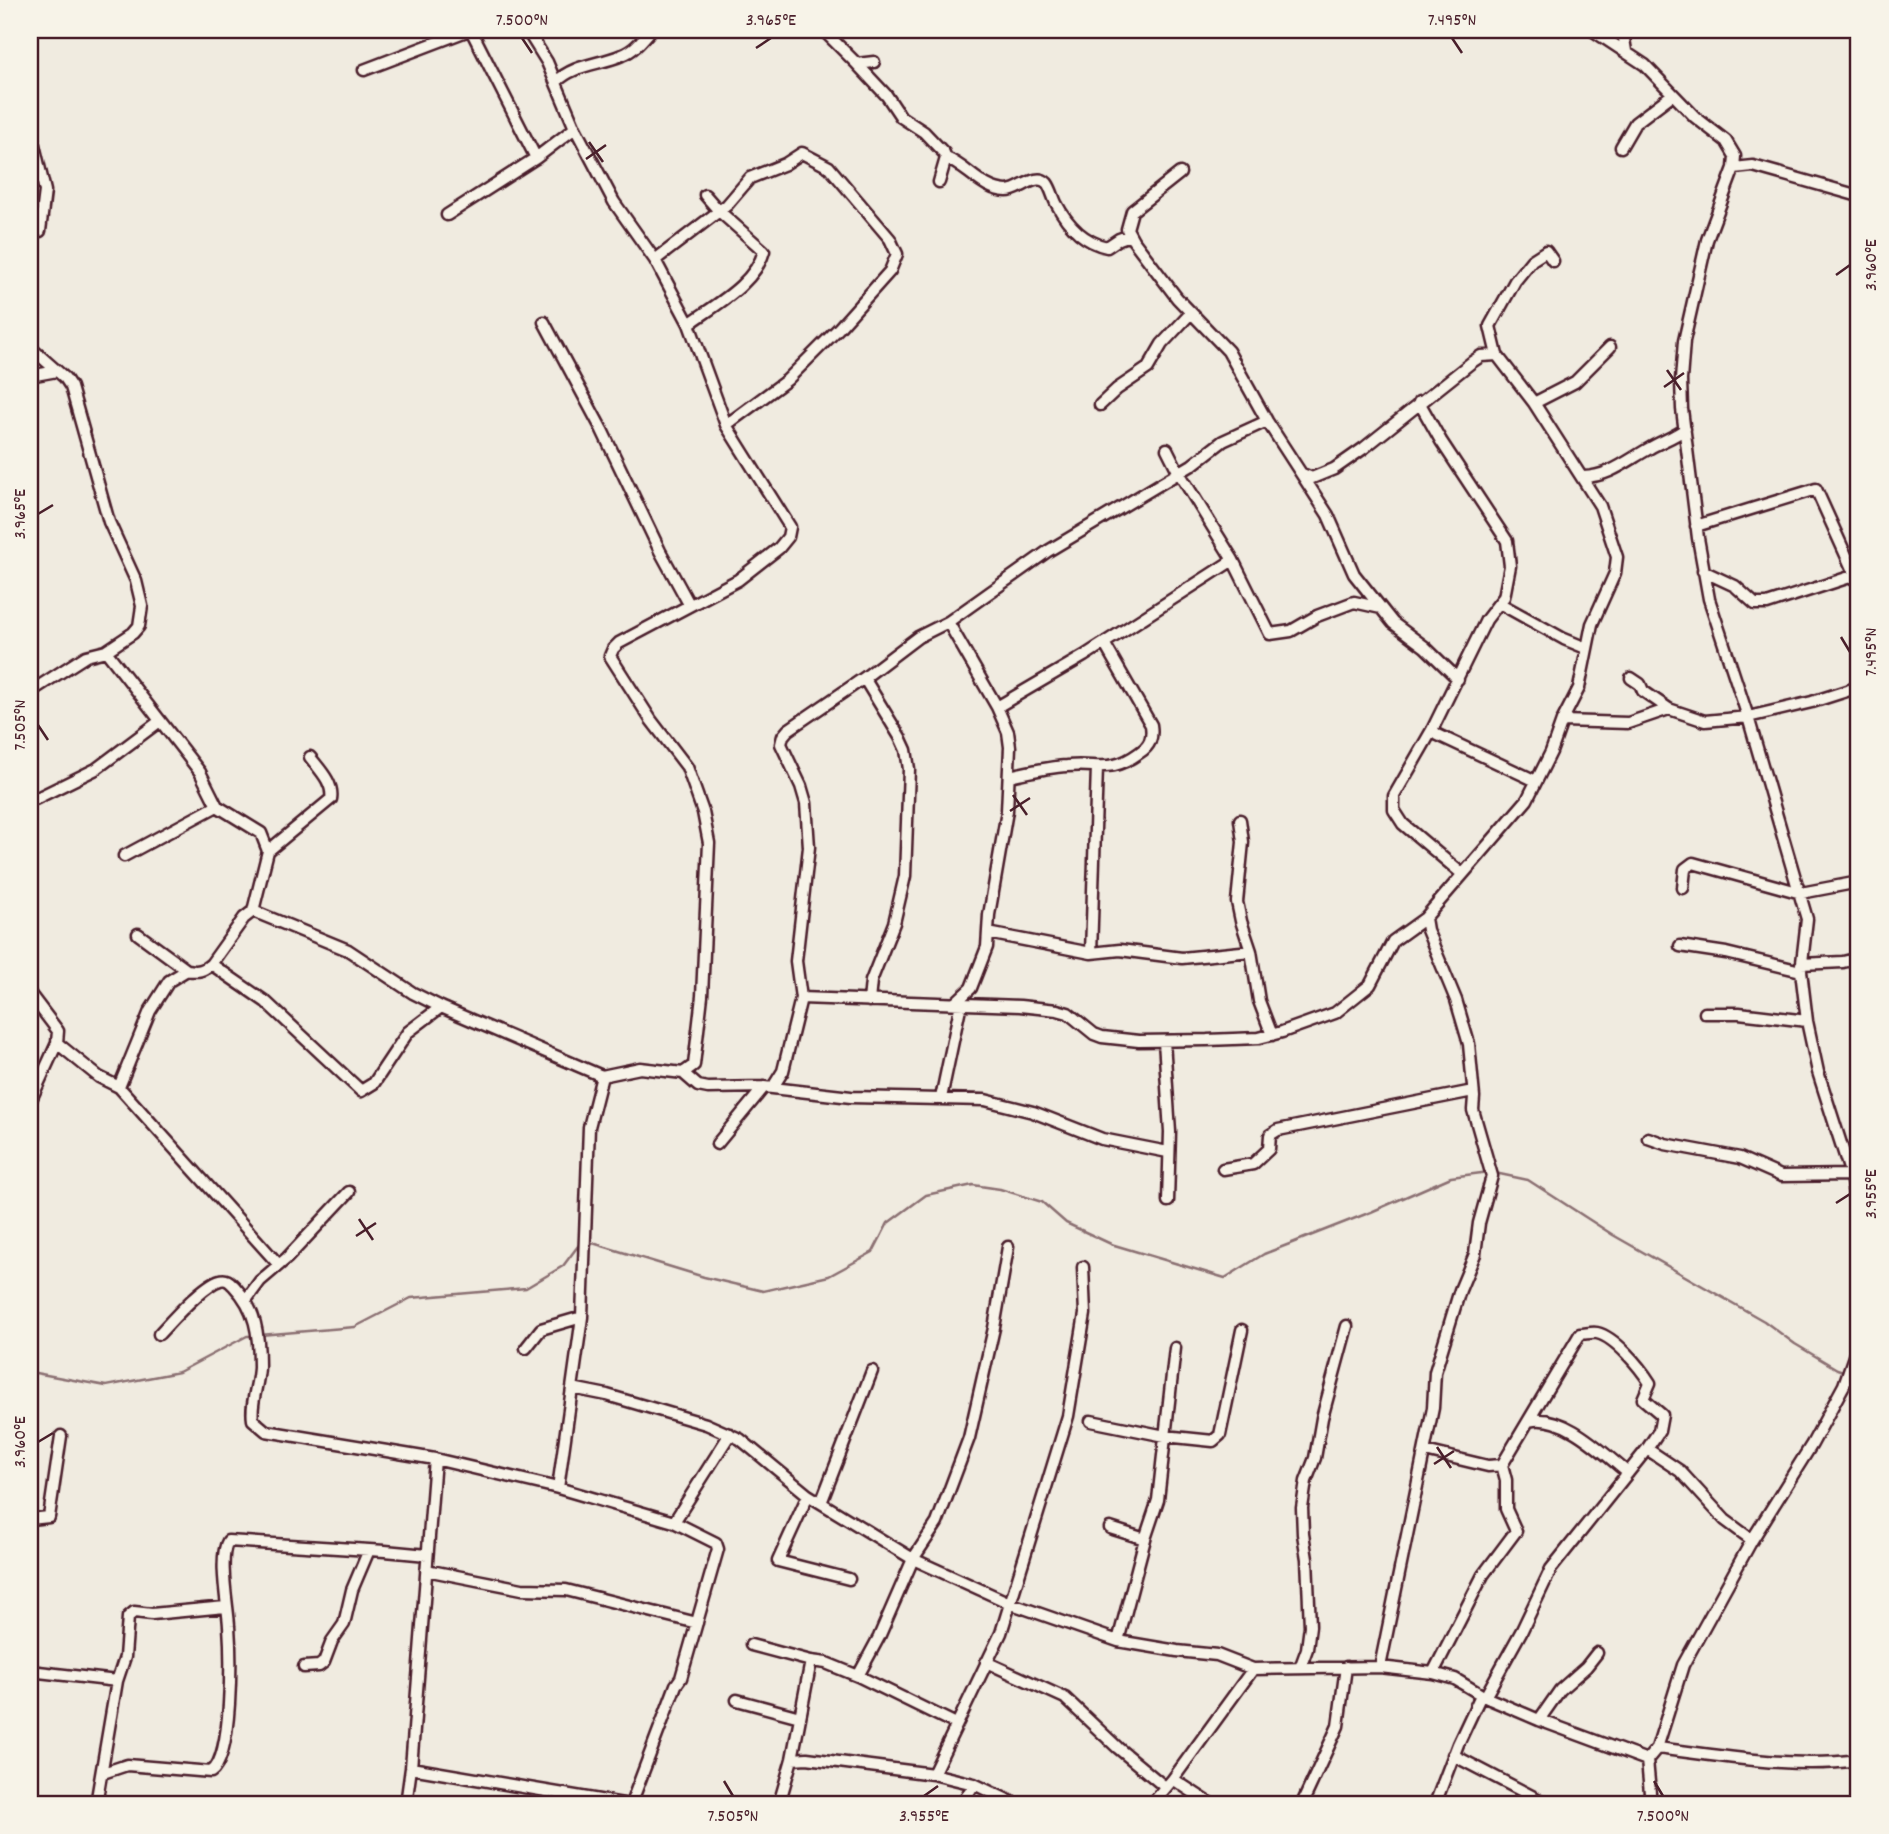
<svg xmlns="http://www.w3.org/2000/svg" width="1889" height="1834" viewBox="0 0 1889 1834" font-family="Dekko,sans-serif">
	<style>
		.lines { fill: none; stroke-linecap: round; stroke-linejoin: round }
		.stream { stroke: #8b6f72; stroke-width: 2.5 }
		.minor-casing { stroke: #4a1f2b; stroke-width: 15 }
		.minor { stroke: #f7f3e8; stroke-width: 10 }
		.ticks { fill: none; stroke: #4a1f2b; stroke-width: 2.5 }
		.neatline { fill: none; stroke: #4a1f2b; stroke-width: 2.5 }
		.ticks-label { font-size: 18px; text-anchor: middle; fill: #4a1f2b }
	</style>
	<rect width="100%" height="100%" fill="#f0ebe0"/>
	<filter id="ink" filterUnits="userSpaceOnUse"><feTurbulence type="fractalNoise" baseFrequency=".0143" numOctaves="2"/><feDisplacementMap in="SourceGraphic" scale="14" xChannelSelector="R" yChannelSelector="G"/><feConvolveMatrix kernelMatrix="1 2 1 2 8 2 1 2 1" color-interpolation-filters="sRGB"/></filter>
	<g filter="url(#ink)">
		<g class="lines">
			<path class="stream" d="M1495,1173L1528,1180L1613,1235L1764,1321L1795,1344L1837,1369L1859,1376
				M586,1241L704,1277L763,1291L829,1276L873,1252L888,1223L926,1195L973,1185L1000,1189L1042,1202L1066,1223L1111,1244L1225,1278L1264,1254L1371,1212L1451,1177L1489,1172
				M260,1335L355,1327L411,1298L526,1288L563,1266L581,1242
				M30,1372L106,1386L179,1372L247,1336H253"/>
			<defs>
				<path id="minor" d="M471,30L536,158L575,128
					M823,30L857,64L874,62
					M1592,30L1645,65L1695,117L1726,141L1735,156L1734,168L1707,240L1684,341L1681,380L1682,409L1698,538L1709,599L1748,717L1807,919L1801,971L1807,1021L1818,1072L1851,1175L1859,1229
					M1626,51L1624,39L1631,30
					M857,64L887,96L901,117L924,132L944,153L946,158L939,182
					M364,70L469,30
					M556,82C574,64 599,65 622,55C634,51 643,39 651,30
					M30,128L45,191L40,231
					M1621,147L1635,123L1673,94
					M946,158C968,167 982,190 1007,191C1020,191 1036,172 1047,183C1051,188 1053,197 1056,203C1067,224 1083,242 1107,247L1119,239L1130,235
					M1734,168L1753,166L1859,196
					M1180,173L1132,211L1127,229L1133,240L1177,298L1228,351L1267,421L1328,515L1354,574L1393,623L1425,647L1458,679
					M447,215L536,158
					M655,260L727,205L750,178L785,164L802,153L829,167L890,239L897,254L890,271L839,328L787,380L726,425
					M544,322L602,430L660,551L689,604
					M30,323L31,348L65,378L71,387L109,522L136,581L142,606L139,626L133,633L106,651
					M689,324C715,305 755,284 764,251L719,211L705,195
					M30,376L57,371
					M1419,402L1441,441L1507,541L1510,566L1504,597L1499,603
					M1534,403L1575,382L1610,347
					M1100,405L1117,389L1148,368L1162,344L1191,313
					M1302,474L1312,478L1334,469L1364,448L1472,362L1481,356L1497,355
					M1583,477C1609,477 1628,460 1650,448C1662,441 1673,438 1685,429
					M1696,526L1816,489L1859,584
					M1233,560L1270,634L1291,631L1317,616L1354,602L1381,608
					M1703,571L1735,586L1755,604H1767L1856,575
					M948,622L997,707L1008,732L1010,747L1007,811L989,915L987,947L971,988L955,1003
					M864,678L900,737L906,750L909,769L905,876L894,923L871,981L869,1001
					M1631,678L1640,684L1643,691L1669,709L1705,721L1748,717L1812,702L1859,687
					M30,692L86,656L106,651L200,772L217,806L261,833L268,851L253,911L348,950L413,993L441,1007L602,1076L640,1068L683,1073L694,1065L702,996L709,843L703,812L687,767L651,720L610,656L613,649L619,643L738,580L779,548L788,537L790,527L726,425L689,324L655,260L614,202L575,128L547,62L527,30
					M997,707L1084,656L1233,560L1178,471L1167,449
					M1562,721L1628,723L1669,709
					M1432,730L1394,796V810L1403,824L1461,873
					M1009,776C1028,772 1048,767 1067,766C1099,763 1110,774 1139,753C1150,746 1153,738 1151,725L1104,643
					M1536,781L1438,735L1432,730L1486,620L1499,603L1564,639L1586,648
					M30,799H35L96,769L160,721
					M1240,820L1243,842L1237,902L1241,921L1251,951L1259,1001L1272,1035
					M268,851L331,799C334,783 319,769 310,757
					M124,856L217,806
					M1683,888L1685,869L1693,863L1801,893L1859,882
					M988,933L1091,953L1120,950L1182,958L1251,951
					M138,934L187,970C198,972 203,971 211,964L244,918L253,911
					M1680,946L1726,953L1801,971
					M1091,953L1097,767
					M211,964L266,1002L361,1091L374,1083L408,1032L441,1007
					M1801,964L1843,962L1859,958
					M30,994L58,1031L57,1043L99,1077L119,1087L279,1265
					M801,998L1020,1006L1057,1010L1068,1013L1094,1034L1102,1037L1139,1041L1207,1040L1259,1038L1282,1032L1335,1013L1370,985L1393,941L1425,918L1527,800L1551,752L1562,721L1579,688L1592,624L1615,573L1617,557L1600,506L1534,403L1497,355L1490,326L1515,281L1532,260L1546,251L1553,261
					M1705,1013H1739L1807,1021
					M1164,1041L1170,1132L1168,1201
					M683,1073L698,1086L708,1088L764,1087L851,1097L985,1100L1033,1112L1102,1139L1168,1152
					M119,1087L150,1011L169,981L187,970
					M773,1087L783,1071L801,998L796,961L809,847L806,803L801,786L781,744L783,736L788,730L864,678L918,637L948,622L1048,551L1192,465L1223,441L1267,421
					M941,1098L961,1003
					M30,1102L57,1043
					M1648,1138L1665,1144L1740,1158L1781,1176L1851,1175
					M717,1144L764,1087
					M1223,1169L1253,1164L1269,1149L1270,1135L1278,1130L1473,1091
					M1008,1247L994,1328L969,1438L937,1523L913,1559L1012,1604L1118,1641L1177,1651L1217,1655L1253,1669L1380,1667L1433,1673L1455,1679L1485,1697L1539,1720L1647,1760
					M246,1300L260,1281L287,1258L349,1192
					M159,1334C172,1320 203,1285 220,1280C226,1278 229,1281 234,1286C256,1309 259,1334 259,1366C259,1384 250,1402 253,1420L266,1431L435,1459L558,1488L674,1522L716,1543L718,1549L681,1678L676,1685L631,1804
					M526,1348L541,1329L582,1317
					M572,1388L607,1395L706,1424L740,1439L808,1495L913,1559L879,1637L858,1676L826,1663L811,1661L792,1759L779,1804
					M1091,1421L1165,1436L1213,1441L1220,1435L1242,1330
					M1529,1421C1563,1412 1604,1454 1628,1473
					M1647,1449L1680,1471L1725,1520L1752,1540
					M1425,1451L1488,1466L1502,1465L1580,1334C1585,1334 1592,1332 1597,1333C1615,1337 1640,1367 1650,1383L1643,1399L1662,1415L1659,1431L1647,1449L1551,1569L1522,1630L1485,1697
					M558,1488L582,1317L589,1127L602,1076
					M808,1495L778,1561L849,1579
					M821,1503L872,1371
					M30,1519L49,1517L61,1436
					M674,1522L730,1434
					M1110,1528L1145,1539
					M426,1570L522,1589L566,1590L697,1623
					M1118,1641L1145,1539L1158,1500L1175,1348
					M751,1645L811,1661
					M986,1662L1065,1698L1118,1748L1165,1787
					M304,1667L319,1666L324,1662L332,1641L344,1624L352,1590L369,1550
					M1380,1667L1433,1408L1435,1372L1460,1290L1475,1254L1479,1223L1492,1176L1473,1110L1474,1097L1469,1044L1456,1000L1427,930L1425,918
					M1300,1668L1307,1649L1310,1626L1307,1559L1303,1534L1302,1508L1306,1481L1315,1458L1322,1418L1347,1326
					M30,1671L117,1681
					M1433,1673L1483,1575L1516,1531L1506,1509V1480L1502,1465
					M858,1676L956,1724
					M737,1700L800,1717
					M1539,1720L1560,1690L1586,1667L1597,1653
					M1657,1748C1724,1756 1792,1769 1859,1760
					M1453,1755L1547,1804
					M792,1759L807,1758L933,1774L974,1784L1016,1804
					M411,1768L623,1804
					M103,1773L127,1765L211,1772C233,1758 231,1653 229,1626C228,1606 218,1557 228,1541L385,1551L427,1555
					M933,1774L1001,1633L1068,1416L1085,1314L1083,1267
					M1173,1779L1211,1804
					M96,1804L117,1681L125,1657L128,1617L134,1612L152,1614L225,1607
					M406,1804L411,1768L435,1459
					M962,1804L974,1784
					M1152,1804L1173,1779L1253,1669
					M1302,1804L1338,1726L1346,1667
					M1435,1804L1458,1744L1481,1695
					M1651,1804L1647,1760L1657,1748L1683,1665L1752,1540L1812,1444L1844,1385L1859,1342"/>
			</defs>
			<use href="#minor" class="minor-casing"/>
			<use href="#minor" class="minor"/>
		</g>
	</g>
	<path class="ticks" d="M522,38L532,53M1452,38L1462,53M756,48L771,38M589,142L603,162M586,159L606,145M1836,275L1850,265M1667,370L1681,390M1664,387L1684,373M38,514L53,505M1841,637L1850,652M38,725L48,740M1013,795L1027,815M1010,811L1030,798M1836,1203L1850,1194M359,1219L373,1240M356,1236L376,1223M38,1442L53,1433M1437,1447L1451,1468M1434,1464L1454,1451M724,1781L733,1796M1654,1781L1663,1796M924,1796L938,1786"/>
	<rect width="1889" height="1834" fill="none" stroke="#f7f3e8" stroke-width="77"/>
	<rect x="38" y="38" width="1812" height="1758" class="neatline"/>
	<g class="ticks-label">
		<text x="522" y="25">7.500°N</text>
		<text x="771" y="25">3.965°E</text>
		<text x="1452" y="25">7.495°N</text>
		<text transform="translate(1870 265) rotate(-90)" y="6">3.960°E</text>
		<text transform="translate(19 514) rotate(-90)" y="6">3.965°E</text>
		<text transform="translate(1870 652) rotate(-90)" y="6">7.495°N</text>
		<text transform="translate(19 725) rotate(-90)" y="6">7.505°N</text>
		<text transform="translate(1870 1194) rotate(-90)" y="6">3.955°E</text>
		<text transform="translate(19 1442) rotate(-90)" y="6">3.960°E</text>
		<text x="733" y="1821">7.505°N</text>
		<text x="924" y="1821">3.955°E</text>
		<text x="1663" y="1821">7.500°N</text>
	</g>
</svg>
